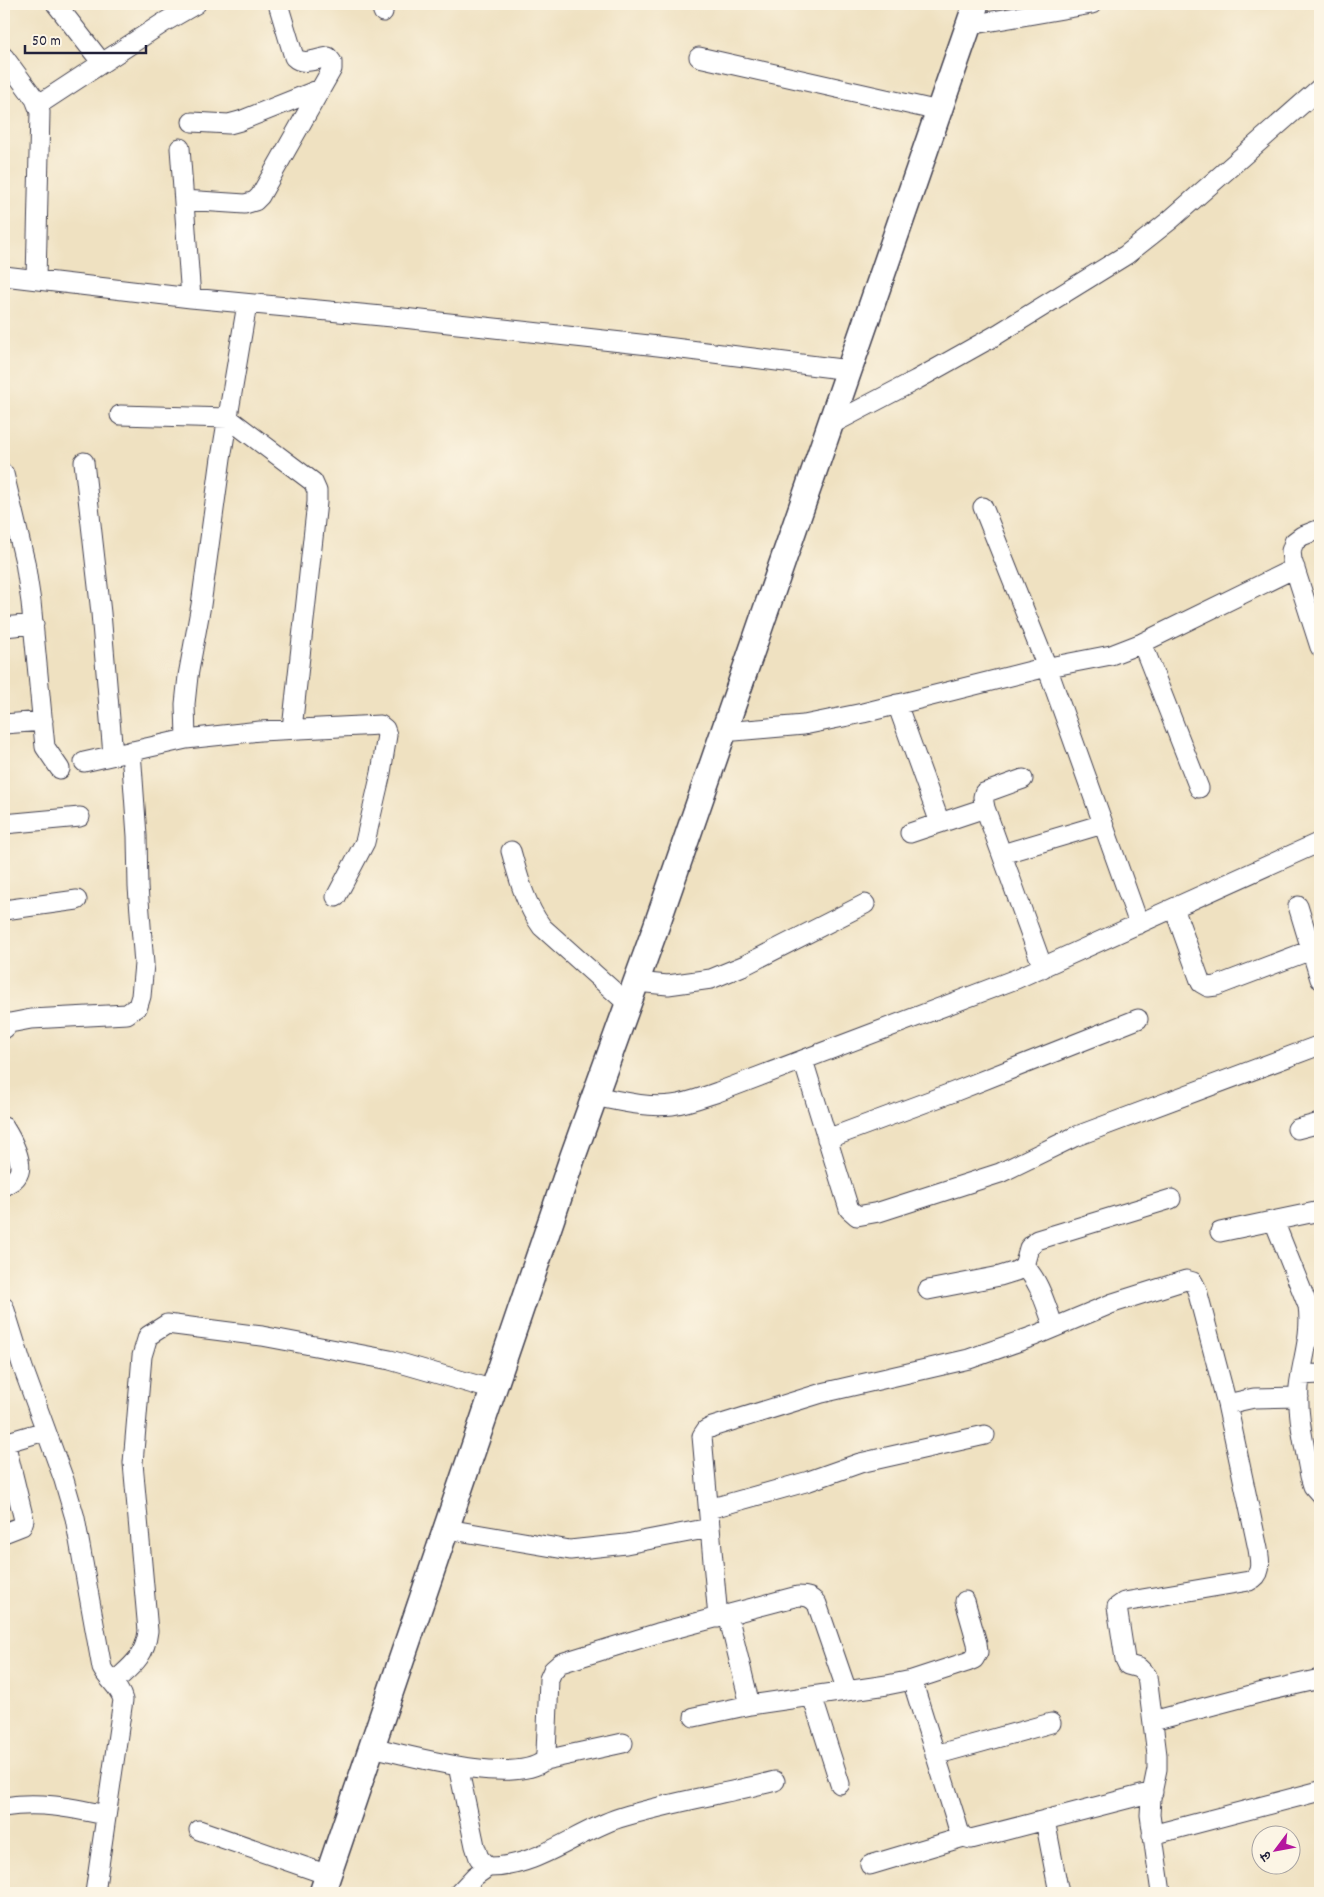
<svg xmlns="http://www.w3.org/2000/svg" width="1324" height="1897" viewBox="0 0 1324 1897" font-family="Dekko,'Playpen Sans Deva',sans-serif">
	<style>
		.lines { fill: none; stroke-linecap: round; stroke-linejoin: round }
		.minor-casing { stroke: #413f4f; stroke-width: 21 }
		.major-casing { stroke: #413f4f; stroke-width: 28 }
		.minor { stroke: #fff; stroke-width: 19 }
		.major { stroke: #fff; stroke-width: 25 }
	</style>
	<rect width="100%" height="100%" fill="#fcf5e5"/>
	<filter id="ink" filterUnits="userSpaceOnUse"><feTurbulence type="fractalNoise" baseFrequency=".02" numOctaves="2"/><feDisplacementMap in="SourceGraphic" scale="10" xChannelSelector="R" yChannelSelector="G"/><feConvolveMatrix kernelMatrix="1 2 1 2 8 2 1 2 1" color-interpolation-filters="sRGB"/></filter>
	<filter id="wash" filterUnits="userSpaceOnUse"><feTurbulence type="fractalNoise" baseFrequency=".0096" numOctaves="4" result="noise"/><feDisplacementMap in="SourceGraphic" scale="20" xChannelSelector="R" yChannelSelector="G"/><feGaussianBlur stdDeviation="1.12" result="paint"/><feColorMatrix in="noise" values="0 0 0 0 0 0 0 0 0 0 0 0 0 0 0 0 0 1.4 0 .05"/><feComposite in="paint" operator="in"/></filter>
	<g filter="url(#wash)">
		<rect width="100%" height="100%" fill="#efe1c1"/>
	</g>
	<g filter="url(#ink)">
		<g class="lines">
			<defs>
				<path id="minor" d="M56,4L102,63
					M381,4L383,12
					M969,25L1092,4
					M4,57L35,99L40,112L36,279
					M699,57L939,111
					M38,105L163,23L196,4
					M192,122L229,124L240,121L320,89
					M180,148L191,298
					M184,200L245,204L255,201L260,196L332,69V62L328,57C316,59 303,66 294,57L278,4
					M4,276L191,298L403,318L658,346L849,370
					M120,415L228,418L313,482L317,491V502L292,729
					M830,425L916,380L998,334L1126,255L1169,221L1320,88
					M84,462L101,613L113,755
					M4,474L25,562L31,602L45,747L60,769
					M983,507L1047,667L1139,924
					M1320,529L1302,536L1294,542L1291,551L1292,560L1320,647
					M4,627L34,624
					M1142,643L1199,788
					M897,704L940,823
					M4,724L43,721
					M723,732L804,725L863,713L1039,669L1111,655L1142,643L1295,568
					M186,739L185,704L188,676L201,605L221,458L247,304
					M84,762L186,739L260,731L380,725L385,729L387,735L381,773L365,842L336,897
					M1023,779L984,793L983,797L985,808L1043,968
					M4,824L80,817
					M910,833L985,808
					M511,851C519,879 525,904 542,927L628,1004
					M1002,854L1103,824
					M1298,906L1320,979
					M1174,908L1198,975L1201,983L1208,987L1216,986L1311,950
					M4,910L77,900
					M636,982L668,985L711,979L745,965L865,904
					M4,1029L10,1023L31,1019L127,1014L138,1006L141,996L144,964L138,887L137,836L131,751
					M803,1060L849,1209L857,1216L879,1212L1000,1173L1074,1137L1320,1045
					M594,1096C620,1101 646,1108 672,1105C688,1103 703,1097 718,1092L1016,979L1320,842
					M4,1127C11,1138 26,1165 17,1176C14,1181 8,1183 4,1186
					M1297,1129L1320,1123
					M827,1139L951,1093L1138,1019
					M1274,1221L1308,1306C1312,1334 1302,1360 1299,1387C1297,1417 1305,1448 1310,1476L1313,1486L1320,1494
					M1220,1232L1320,1211
					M1024,1266C1040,1281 1046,1307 1054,1327
					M928,1290L1000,1276L1016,1271L1024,1266L1029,1248L1037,1240L1171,1199
					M4,1307L23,1368L64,1480L75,1518L102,1668C108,1680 120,1687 123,1700L95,1893
					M1301,1375L1320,1374
					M4,1443L45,1431
					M709,1509L809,1481L860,1463L985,1435
					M447,1529L570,1550L626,1544L710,1528
					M4,1533L22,1526L24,1520L5,1442
					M728,1615L750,1705
					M718,1618L702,1436L706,1430L712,1427L822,1393L969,1359L1034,1336L1113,1303L1186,1280L1193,1282L1197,1290L1227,1404
					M912,1680L955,1817L959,1831L964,1837L971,1839L991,1834L1153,1792
					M113,1683C131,1666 145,1658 148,1631L133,1463L142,1356L148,1336L167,1324L262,1336L390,1360L494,1390
					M812,1696L840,1784
					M694,1717L750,1705L887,1685L912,1680L967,1662L974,1659L978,1652L977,1643L965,1601
					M1153,1721L1259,1693L1320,1679
					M372,1747C410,1756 515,1786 545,1760L546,1753L549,1679L553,1670L561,1663L658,1633L798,1596C807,1596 811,1597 817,1604L847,1691
					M935,1755L1051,1723
					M545,1760L623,1743
					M458,1766L475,1846L479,1858L488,1867C536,1868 576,1832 619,1818C670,1802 724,1794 775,1781
					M4,1807C39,1801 72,1808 106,1815
					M1045,1820L1059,1893
					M199,1830L328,1875
					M1152,1835L1320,1791
					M870,1865L964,1837
					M459,1893L475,1876L488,1867
					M1161,1893L1150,1815L1151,1798L1157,1769V1755L1147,1676L1139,1668L1128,1665L1125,1659L1117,1607L1124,1602L1249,1581C1263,1575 1260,1562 1258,1549L1227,1404L1254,1398L1299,1397"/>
				<path id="major" d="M322,1893L573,1156L656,927L976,4"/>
			</defs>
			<use href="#minor" class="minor-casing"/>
			<use href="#major" class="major-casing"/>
			<use href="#minor" class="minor"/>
			<use href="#major" class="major"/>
		</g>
	</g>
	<rect width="1324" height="1897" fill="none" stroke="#fcf5e5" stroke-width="20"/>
	<g transform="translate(1276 1850) rotate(238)"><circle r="24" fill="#fcf5e5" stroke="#a5a1a1"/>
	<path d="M0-4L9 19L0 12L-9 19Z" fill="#b5179e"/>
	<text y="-8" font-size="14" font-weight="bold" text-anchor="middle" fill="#22223b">उ</text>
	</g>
	<path d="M25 45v8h121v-8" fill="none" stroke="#22223b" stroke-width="2.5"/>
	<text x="32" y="45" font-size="15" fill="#22223b" stroke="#fcf5e5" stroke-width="4" paint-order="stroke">50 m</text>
</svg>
